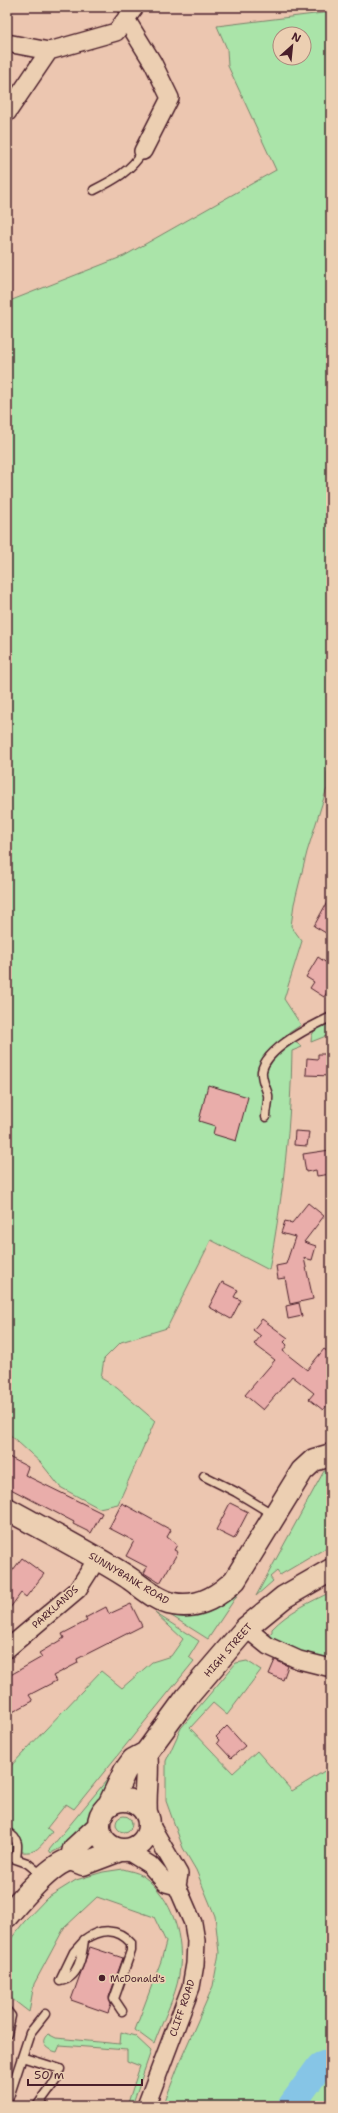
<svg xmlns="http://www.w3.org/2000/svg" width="338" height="2113" viewBox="0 0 338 2113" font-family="'Shantell Sans',sans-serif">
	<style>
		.green { fill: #aae4a9; stroke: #7a826a; fill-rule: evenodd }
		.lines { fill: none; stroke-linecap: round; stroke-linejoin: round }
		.river { stroke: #86c5e6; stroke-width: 27 }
		.building { fill: #e9adaa; stroke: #4a1f2b }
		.lane-casing { stroke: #4a1f2b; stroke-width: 11 }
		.street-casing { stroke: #4a1f2b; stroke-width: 20 }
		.secondary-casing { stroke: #4a1f2b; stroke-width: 25 }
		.lane { stroke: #eccfb2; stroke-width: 8 }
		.street { stroke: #eccfb2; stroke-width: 17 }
		.secondary { stroke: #eccfb2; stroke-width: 22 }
		.poi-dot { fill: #4a1f2b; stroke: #eccfb2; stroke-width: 1.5 }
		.labels { text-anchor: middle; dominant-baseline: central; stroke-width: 3.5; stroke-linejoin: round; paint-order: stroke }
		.street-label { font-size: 10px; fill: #4a1f2b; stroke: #eccfb2 }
		.poi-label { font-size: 10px; fill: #4a1f2b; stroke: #eccfb2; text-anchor: start }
	</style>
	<rect width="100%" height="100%" fill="#ecc6b0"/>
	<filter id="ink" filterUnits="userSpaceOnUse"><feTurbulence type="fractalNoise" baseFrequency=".025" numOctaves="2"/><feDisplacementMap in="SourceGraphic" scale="8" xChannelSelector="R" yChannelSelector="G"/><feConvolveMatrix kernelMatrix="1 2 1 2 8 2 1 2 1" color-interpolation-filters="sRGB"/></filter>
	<g filter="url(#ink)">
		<path class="green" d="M331,12V758L327,773V788L307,852L294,904L291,926L302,941L284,999L301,1025L283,1037L285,1043L294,1041L302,1047L292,1051C291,1124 283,1198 269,1270L211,1240L167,1328L121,1342L104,1359L101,1378L117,1388L155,1421L118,1504L99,1508L60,1487L41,1463L7,1432V302L124,256L276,170L228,66L227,49L217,26ZM280,34H304V58H280Z
			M331,1021V1034L311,1042C311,1029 320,1026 331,1021Z
			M324,1471H331V1545L280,1575L277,1571L270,1577L273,1581L256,1596Z
			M242,1588L208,1639L170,1615C199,1623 224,1608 242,1588Z
			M331,1592V1661L304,1654L267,1637L272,1633V1629C288,1612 310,1602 331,1592Z
			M155,1613L199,1641L189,1657L194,1661L74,1809L66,1804L47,1828L52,1832C34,1855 36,1853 7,1851V1770L101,1671L122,1688L152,1662L171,1656L183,1639Z
			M247,1661L261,1670L227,1715L213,1703L190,1728L233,1773L257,1751L292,1791L331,1767V2106H163L181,2059L213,1986L219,1953L215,1916L196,1870L183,1848L166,1801V1761L181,1728L236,1663Z
			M111,1775L86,1826L72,1842L51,1853L49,1850Z
			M116 1824a8 8 0 1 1 16 0a8 8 0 1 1-16 0Z
			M123,1869C129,1871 138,1872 143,1876C173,1898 185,1939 179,1975C176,1996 161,2024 154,2044L135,2030L161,1961L166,1942L154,1917L97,1897L64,1928L34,1984L29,2012L7,1995V1944L24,1922L47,1898L76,1880L103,1872Z
			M121,2032L135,2036L151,2051L132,2106H127L140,2066L127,2061V2050L60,2045L57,2052C47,2050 38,2043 48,2034L56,2038L120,2044Z"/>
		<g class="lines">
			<path class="river" d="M291,2106L320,2066L331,2062"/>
		</g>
		<path class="building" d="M331,895V936L314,926Z
			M318,957L331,966V986L324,997L310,988L314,982L306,977Z
			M318,1054H331V1076L306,1075L307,1058L318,1059Z
			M208,1085L248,1097L236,1141L213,1134L215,1126L199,1121Z
			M295,1131L309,1132L307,1146L294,1145Z
			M330,1150L331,1174L317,1176L316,1170L306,1172L303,1154Z
			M308,1203L324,1216L304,1242L316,1246L312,1260L304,1258L313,1299L290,1304L285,1278L278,1279L276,1266L286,1264L295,1237L281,1233L285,1221L292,1223Z
			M222,1282L238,1290L234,1297L241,1300L231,1319L209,1307Z
			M299,1303L302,1316L288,1319L286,1306Z
			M262,1319L288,1338L284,1342L287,1345L283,1351L307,1370L324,1349L331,1354V1400L323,1410L309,1399L314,1393L292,1376L263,1410L245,1395L275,1360L254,1344L261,1336L253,1330Z
			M7,1456L28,1467L25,1475L102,1513L91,1533L73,1524L74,1522L7,1487Z
			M122,1503L171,1530L167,1537L177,1545L174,1550L178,1552L160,1583L144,1573L147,1567L126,1556L134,1541L109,1528Z
			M230,1503L248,1512L234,1539L216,1530Z
			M22,1558L44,1574L26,1597L21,1593L7,1612V1578Z
			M131,1604L142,1626L77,1659L78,1663L53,1676L56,1681L29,1695L33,1701L7,1715V1677L42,1657L39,1653L64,1638L62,1634L87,1621L85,1618L106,1607L109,1614Z
			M275,1660L288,1666L283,1680L269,1674Z
			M227,1726L245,1746L231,1758L217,1743L219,1740L216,1737Z
			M90,1947L123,1958L109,1997L111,2005L108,2013L71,2000Z"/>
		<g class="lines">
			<defs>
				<path id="lane" d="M94,190C114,180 131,171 143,151
					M266,1117C266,1110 269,1101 268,1095C266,1087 261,1080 262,1071C266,1048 312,1026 331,1017
					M204,1476L236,1492L274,1515
					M7,1832C19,1839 18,1845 16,1858
					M7,1856L27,1863L43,1876
					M60,1981C79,1978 82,1956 84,1940C100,1928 118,1928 131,1943V1951L114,1999L122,2011
					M60,1981L74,1952L84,1941
					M7,2011L11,2016L7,2034
					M22,2057L60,2069L56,2080L37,2106
					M7,2103L30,2033L45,2014"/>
				<path id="street" d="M126,19L153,63L170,98L143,151
					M7,43L49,51L116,32L135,7
					M7,113L49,51
					M246,1628L268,1646L299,1660L331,1668
					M7,1649L78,1589L97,1559
					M126,1850L150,1865L166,1883L177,1886
					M146,2106L191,1987L195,1964L196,1941L193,1923L177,1886L179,1874L150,1824"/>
				<path id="secondary" d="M7,1509C47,1531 88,1552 126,1576C140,1585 156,1601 173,1604C198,1609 218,1597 235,1580L302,1471L314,1460L331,1455
					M146,1753C149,1773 144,1793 146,1813
					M99 1825a25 25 0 1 1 50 0a25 25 0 1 1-50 0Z
					M109,1805L125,1771L133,1760L146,1753L187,1697L246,1628L284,1597L331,1570
					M71,1860L74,1849L99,1826
					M7,1916C17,1904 55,1859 71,1860C75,1860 80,1863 83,1864L120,1850"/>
			</defs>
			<use href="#lane" class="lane-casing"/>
			<use href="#street" class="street-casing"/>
			<use href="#secondary" class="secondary-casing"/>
			<use href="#lane" class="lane"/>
			<use href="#street" class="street"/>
			<use href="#secondary" class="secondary"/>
		</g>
	</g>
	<circle class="poi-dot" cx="102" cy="1978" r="4"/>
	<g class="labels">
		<g class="street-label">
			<text transform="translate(129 1578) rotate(31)">SUNNYBANK ROAD</text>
			<text transform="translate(55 1607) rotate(-42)">PARKLANDS</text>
			<text transform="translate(228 1650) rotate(-49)">HIGH STREET</text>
			<text transform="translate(182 2008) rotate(-71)">CLIFF ROAD</text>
		</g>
		<g class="poi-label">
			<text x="110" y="1978">McDonald's</text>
		</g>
	</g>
	<rect width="338" height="2113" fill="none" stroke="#eccfb2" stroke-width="24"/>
	<rect x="12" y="12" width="314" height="2089" fill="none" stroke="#4a1f2b" stroke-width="1.5" filter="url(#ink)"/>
	<g transform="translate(292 46) rotate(27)"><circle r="19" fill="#eccfb2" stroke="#ab897c"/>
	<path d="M0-3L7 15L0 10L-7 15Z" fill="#4a1f2b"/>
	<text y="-6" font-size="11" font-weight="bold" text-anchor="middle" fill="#4a1f2b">N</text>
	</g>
	<path d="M28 2079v6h114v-6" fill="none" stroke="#4a1f2b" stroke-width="2"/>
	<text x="34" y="2079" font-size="12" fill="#4a1f2b" stroke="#eccfb2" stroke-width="3" paint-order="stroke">50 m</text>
</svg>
